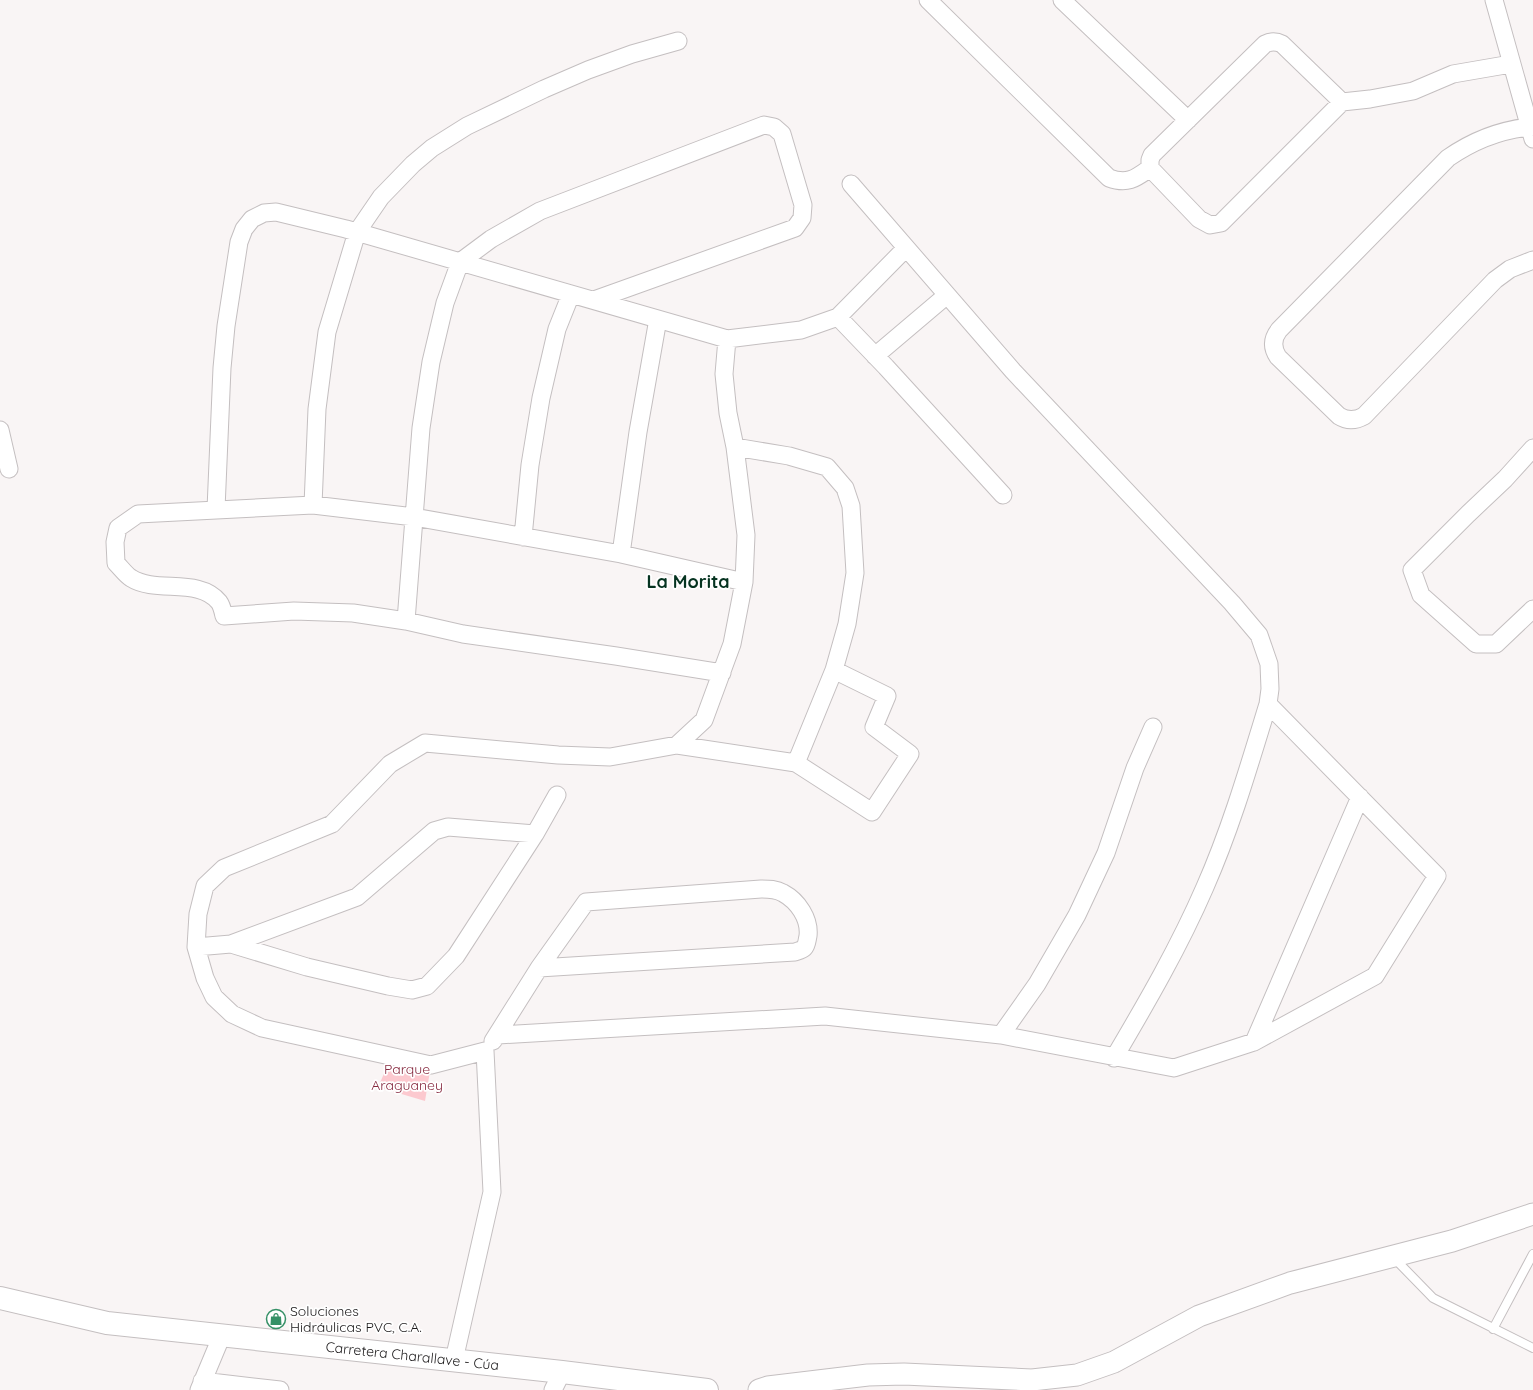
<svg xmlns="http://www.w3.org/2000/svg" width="1533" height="1390" viewBox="0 0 1533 1390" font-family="Quicksand,sans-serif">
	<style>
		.green { fill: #fcc9cf }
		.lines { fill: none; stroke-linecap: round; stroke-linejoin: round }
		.service-casing { stroke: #c4bfc0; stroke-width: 10 }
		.minor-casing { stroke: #c4bfc0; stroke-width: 19 }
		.tertiary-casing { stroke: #c4bfc0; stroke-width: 23 }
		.trunk-casing { stroke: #c4bfc0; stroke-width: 24 }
		.service { stroke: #fff; stroke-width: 8 }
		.minor { stroke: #fff; stroke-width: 17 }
		.tertiary { stroke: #fff; stroke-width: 21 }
		.trunk { stroke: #fff; stroke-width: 22 }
		.labels { text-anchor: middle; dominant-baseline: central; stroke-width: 3.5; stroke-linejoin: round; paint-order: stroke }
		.park-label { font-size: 14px; fill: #86293f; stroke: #fff }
		.poi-label { font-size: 14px; fill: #1b191a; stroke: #fff; text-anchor: start }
		.street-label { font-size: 14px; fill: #1b191a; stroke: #fff }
		.district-label { font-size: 18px; font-weight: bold; fill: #063421; stroke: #fff }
	</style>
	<rect width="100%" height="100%" fill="#f9f5f5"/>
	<path class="green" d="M392,1056L431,1065L425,1101L378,1087Z"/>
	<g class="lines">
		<defs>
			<path id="service" d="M1394,1258L1433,1298L1533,1348
				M1493,1329L1533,1254"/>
			<path id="minor" d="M928,0L1109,178C1128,185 1136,178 1150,168
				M1062,0L1188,120
				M1494,0L1533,139
				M1342,102L1221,223L1210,225L1199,219L1150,168V160L1152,155L1265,44C1271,41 1276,41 1282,44L1342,102L1370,99L1413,91L1453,74L1511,64
				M1530,127C1499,130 1474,140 1448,158L1279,330C1272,339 1272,348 1278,357L1339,416C1347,421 1355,421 1364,416L1495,280L1510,269L1533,260
				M838,317L886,367L1003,495
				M875,356L947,295
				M0,430L9,469
				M1533,448L1505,479L1468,514L1412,570L1421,595L1476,644H1496L1533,609
				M313,505L317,409L327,332L357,232L381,197L413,164L432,148L467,126L544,89L588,70L632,54L678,41
				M216,509L222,368L226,326L239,242L244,229L252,219L264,213L276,212L346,229L727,339L801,330L838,317L906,248
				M523,537L530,465L541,398L557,329L571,294
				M621,554L638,432L658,319
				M406,621L421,428L431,362L445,303L460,262L491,239L540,211L764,125L774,127L782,134L803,205L802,218L795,228L594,300
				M722,673L616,656L463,634L406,621L353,613L294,611L224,616C223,612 222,606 219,602C199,577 156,594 131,578C126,575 121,568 116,563L115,542L118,528L138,514L313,505L414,517L621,554L744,582
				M677,745L704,720L732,644L744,582L746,535L735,447L728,413L724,374L727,339
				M796,763L834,670
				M231,944L357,897L434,831L448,827L535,834
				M196,947L231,944L307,967L388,986L412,990L427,986L456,956L535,834L557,795
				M498,1035L825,1016L1001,1035L1174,1068L1254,1042L1375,976L1437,876L1268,704L1270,689L1269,664L1259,635L1232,603L1013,371L851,184
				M1001,1035L1037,984L1077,915L1106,853L1135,768L1153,727
				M493,1041L539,968L586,902L761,889C769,889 776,889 783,893C798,901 810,919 808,936C807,940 807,945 804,948C802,950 798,951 795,952L539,968
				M1254,1042L1360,797
				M1114,1058C1147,1002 1179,947 1205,887C1231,828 1249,766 1268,704
				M454,1360L492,1192L485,1051L431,1065L262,1028L232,1014L214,997L205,978L196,947L198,914L205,886L224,868L332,824L390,764L425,743L558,755L610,757L677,745L796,763L872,812L910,754L874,727L887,696L834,670L847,624L855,573L851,506L845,488L827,467L789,456L735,447
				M202,1381L280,1390
				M199,1390L222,1335
				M553,1390L562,1372"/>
			<path id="tertiary" d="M759,1390L768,1387L868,1375L904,1374L1032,1380L1077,1375L1114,1362L1199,1316L1290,1283L1452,1241L1533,1214"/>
			<g id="trunk">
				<path id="s1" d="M0,1298L107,1323L562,1372L707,1390"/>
			</g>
		</defs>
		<use href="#service" class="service-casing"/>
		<use href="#minor" class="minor-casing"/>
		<use href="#tertiary" class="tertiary-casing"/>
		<use href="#trunk" class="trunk-casing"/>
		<use href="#service" class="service"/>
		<use href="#minor" class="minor"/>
		<use href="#tertiary" class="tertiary"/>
		<use href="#trunk" class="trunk"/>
	</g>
	<defs>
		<symbol id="shop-ring" viewBox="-11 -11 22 22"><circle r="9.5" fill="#fff" stroke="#359066" stroke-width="1.5"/><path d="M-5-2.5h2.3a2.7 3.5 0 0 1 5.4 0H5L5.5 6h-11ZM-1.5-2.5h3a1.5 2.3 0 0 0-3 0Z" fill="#359066"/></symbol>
	</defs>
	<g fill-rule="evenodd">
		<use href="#shop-ring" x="265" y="1308" width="22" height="22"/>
	</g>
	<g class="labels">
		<g class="park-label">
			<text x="407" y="1069">Parque<tspan x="407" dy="16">Araguaney</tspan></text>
		</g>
		<g class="poi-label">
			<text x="290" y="1311">Soluciones<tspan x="290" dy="16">Hidráulicas PVC, C.A.</tspan></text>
		</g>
		<g class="street-label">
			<text stroke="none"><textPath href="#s1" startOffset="417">Carretera Charallave - Cúa</textPath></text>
		</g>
		<g class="district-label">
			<text x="688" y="581">La Morita</text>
		</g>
	</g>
</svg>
